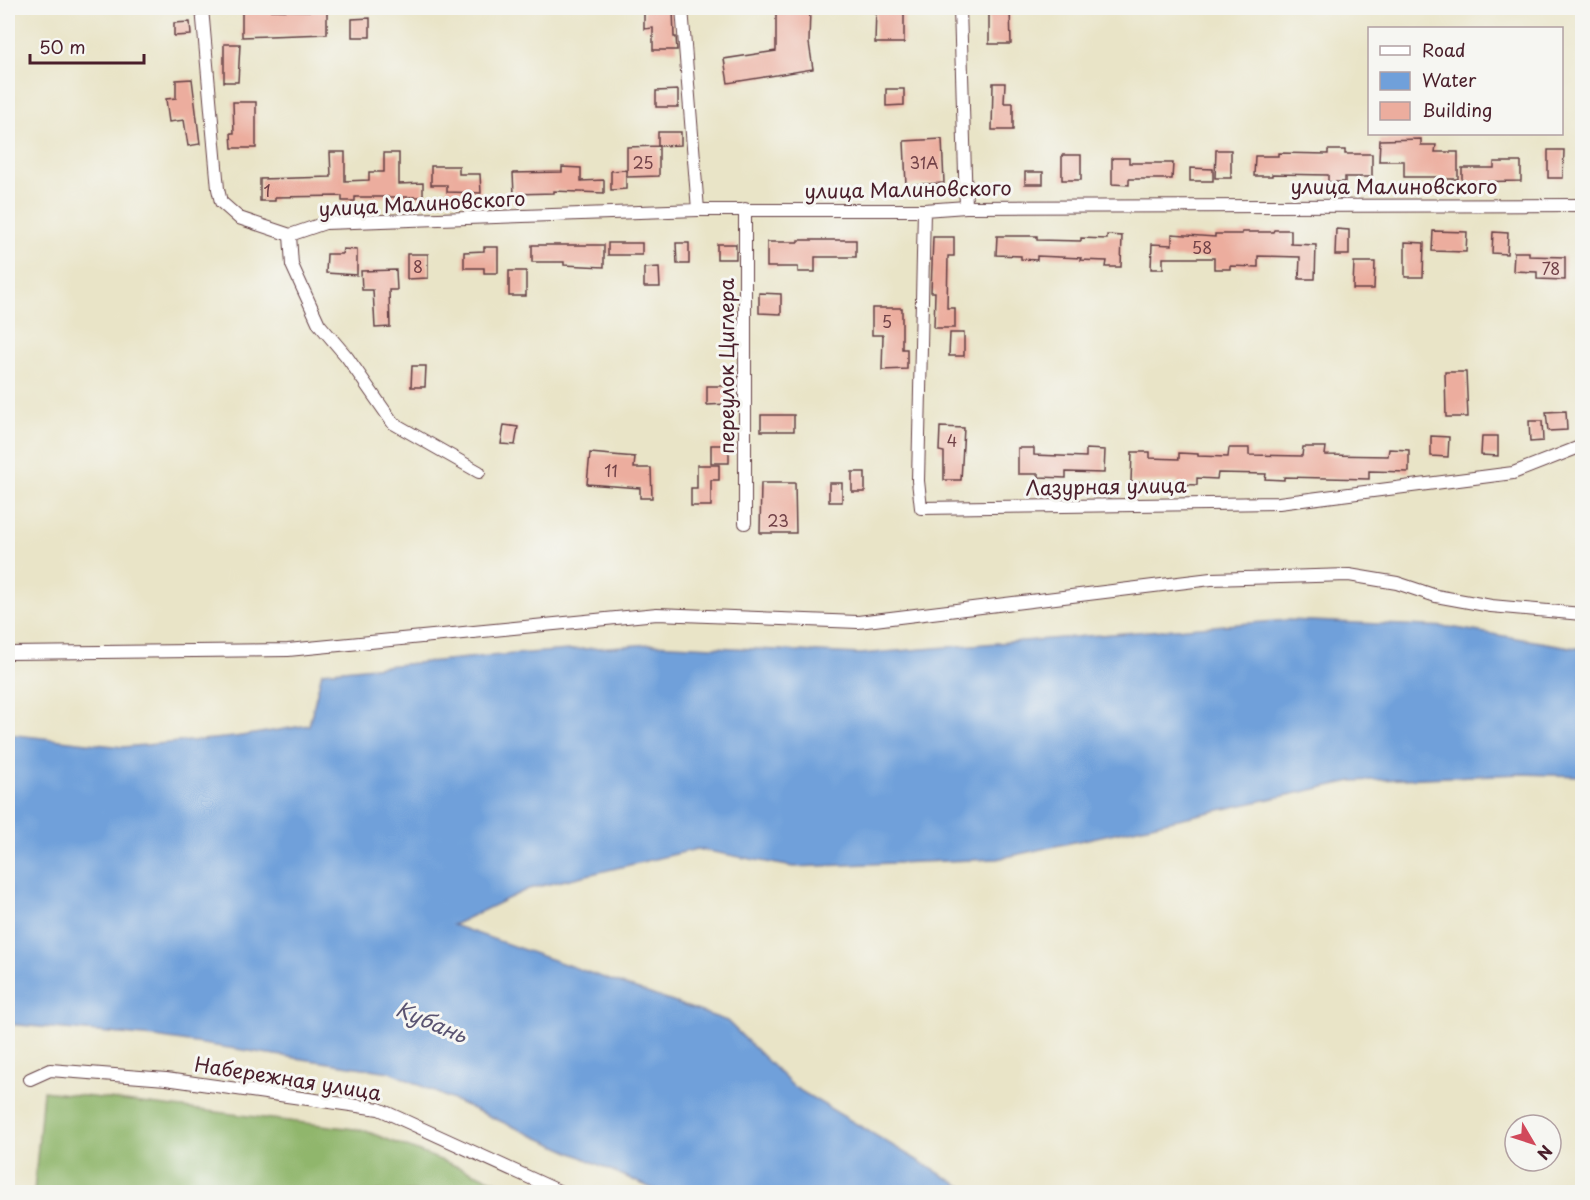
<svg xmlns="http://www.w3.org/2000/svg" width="1590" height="1200" viewBox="0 0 1590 1200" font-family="'Playpen Sans',sans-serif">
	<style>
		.forest { fill: #90b66c; stroke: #6d6a4c; stroke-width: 1.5 }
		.water { fill: #70a0da; stroke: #5d6082; stroke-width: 1.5 }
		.building { fill: #ecad9e }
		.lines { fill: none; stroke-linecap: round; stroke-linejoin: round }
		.street-casing { stroke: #623d42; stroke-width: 14 }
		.street { stroke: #fff; stroke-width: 12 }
		.labels { text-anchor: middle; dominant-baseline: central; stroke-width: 6; stroke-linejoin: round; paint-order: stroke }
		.number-label { font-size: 16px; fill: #724248 }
		.street-label { font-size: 20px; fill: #4a1f2b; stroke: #f6f6f2 }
		.water-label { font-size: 21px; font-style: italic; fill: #595371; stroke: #f6f6f2 }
	</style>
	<rect width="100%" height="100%" fill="#f6f6f2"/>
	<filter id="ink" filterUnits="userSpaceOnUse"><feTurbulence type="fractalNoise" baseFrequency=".0167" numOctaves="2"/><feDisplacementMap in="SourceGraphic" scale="12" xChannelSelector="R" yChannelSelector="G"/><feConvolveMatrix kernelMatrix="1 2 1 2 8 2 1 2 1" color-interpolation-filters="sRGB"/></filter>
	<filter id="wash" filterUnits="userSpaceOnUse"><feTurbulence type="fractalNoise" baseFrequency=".008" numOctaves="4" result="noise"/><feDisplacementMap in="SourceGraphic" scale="24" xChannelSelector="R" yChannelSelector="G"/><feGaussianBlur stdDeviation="1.35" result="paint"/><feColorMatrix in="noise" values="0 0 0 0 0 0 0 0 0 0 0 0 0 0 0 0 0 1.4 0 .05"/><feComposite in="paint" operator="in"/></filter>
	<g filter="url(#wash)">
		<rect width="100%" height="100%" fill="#e9e4c7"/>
		<path class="forest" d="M43,1091L363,1130L523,1192H34Z"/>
		<path class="water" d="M1288,620L1450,627L1582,649V776L1522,774L1352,781L997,859L793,867L697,849L528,889L453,925L727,1021L794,1087L971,1192H660L390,1072L155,1037L8,1024V734L123,747L235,737L309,725L322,672L489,656L651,644L860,654Z"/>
		<g id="blocks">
			<path class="building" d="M776,8H810L809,43L813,69L728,83L724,59L776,51Z
				M876,8H904V43H875Z
				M989,8H1010L1011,44H989Z
				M673,9L674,37H676L677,50H653V28L644,29V10Z
				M259,10L327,11V34L242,37V11Z
				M370,18V37H352V19Z
				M190,22L191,35L174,36V23Z
				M224,44H240L238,82H224Z
				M192,79L200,144L188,146L184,120L169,122L166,99L176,98V80Z
				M993,83H1005L1004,103H1013V130H992Z
				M886,89H904V105L886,106Z
				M678,90V107H656V91Z
				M233,102H256V148H232L231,133H234Z
				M658,132H681V145L658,146Z
				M942,139L944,183L906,185L904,141Z
				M1421,139V145H1436L1435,152H1458V179H1441L1442,177H1404V161H1379L1380,140Z
				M659,146V176L627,177V147Z
				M1216,150H1231V178H1215Z
				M1328,150H1345V154H1372V177H1345V182H1328V175L1272,174V176H1254L1255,156H1278V153L1328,154Z
				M1548,150H1564L1563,178H1548Z
				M330,152H345V181L369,180V172H384V153H399V184L423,183V197H355V201H342V196L275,197V201H260V179L331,177Z
				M1062,155H1081V180H1062Z
				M1112,158H1129V163H1173L1172,179H1129V185L1112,184Z
				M1494,162H1521V181L1462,182V168H1494Z
				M431,166H459V174H480L481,193L447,192V185H431Z
				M562,167L581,168V181L604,180V193L554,191V193L514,194L513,173L562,172Z
				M1190,168L1213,169V181H1190Z
				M626,170V189L611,190V171Z
				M1025,172H1043V184H1025Z
				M1336,229L1349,230V255H1335Z
				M1274,230H1291V244L1316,245L1315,279H1299L1300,257L1258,256V267L1230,266V269H1214V258H1163V269H1151L1152,244L1172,245V234L1215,237V234H1242V232H1273Z
				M1433,231L1467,232L1466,252L1432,251Z
				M1493,232L1508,233L1507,254L1492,253Z
				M1107,235L1122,236L1121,267H1106L1107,261L1080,260L1081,258L1037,256V260L1021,259V256L996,255L997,236H1037V240L1081,241V238L1107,239Z
				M933,237H954V256H948L947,308H955V328H934L935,292H931Z
				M798,240H856V257H815V272H798V267H767V242H798Z
				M1405,242L1424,243L1423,277H1405Z
				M608,243H642V255H608Z
				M676,243H689V264H677Z
				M717,244H736V259H717Z
				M532,245H604V267L564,265V262H532Z
				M484,247H498V273H484V268H464V252L484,251Z
				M343,249L357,250V275L326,273L327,254H342Z
				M1514,252H1529V256L1565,257V280L1537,279V272L1513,271Z
				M407,254H428V278L407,279Z
				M1354,262H1375L1374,289H1353Z
				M659,267L660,287H644V268Z
				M396,270L397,290H389L390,327L375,328L373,290H362L361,271Z
				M509,271H526V296H509Z
				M759,293L781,294V314L759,313Z
				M872,308H902V349H907V369L882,370L883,335H872Z
				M950,333H964V356H949Z
				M412,366H426L425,387H411Z
				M1445,372H1466L1468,417H1446Z
				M707,386H728V404L707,405Z
				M1566,411L1567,430L1548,431L1546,412Z
				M761,415H794V431H761Z
				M1529,421H1542L1543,441L1530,442Z
				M504,425L518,427L515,445L501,444Z
				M940,427L964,428L961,480H944V452L939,451Z
				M1431,436L1449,437L1448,457L1431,456Z
				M1482,436H1498V456L1481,455Z
				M711,445H729V463H711Z
				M1303,447H1326L1325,455L1388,456L1389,449L1409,450V472L1369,471V479L1284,477V480L1265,479L1266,474L1218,473L1217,479L1197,478V485L1178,484V481L1131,482L1132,452H1150V458L1179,459V453L1198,454V456L1228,457L1229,448H1249V455L1302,456Z
				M1018,448H1034V455L1086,457V449L1105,450L1104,473L1066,472V478L1039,477V474H1018Z
				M590,453L635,457L634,468H651L652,498H640V488L587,484Z
				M697,465H719V480H711V506H691V488H697Z
				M852,472H865V492H852Z
				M761,483H795L796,533H760Z
				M829,483H842V502H829Z"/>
		</g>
	</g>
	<g filter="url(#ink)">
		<use href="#blocks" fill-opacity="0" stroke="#623d42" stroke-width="1.5"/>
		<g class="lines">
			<defs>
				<path id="street" d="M202,8L218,189L221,202L239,218L290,235L325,223L698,210H924L966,207L1582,205
					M682,8L698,210
					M960,8L966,207
					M745,209V523
					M924,210L918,481L921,508L1279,503L1513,473L1582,446
					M290,235L292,265L319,324L347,357L393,423L479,472
					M8,653L288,650L657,614L858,622L1211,579L1349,575L1397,583L1436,596L1491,606L1582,614
					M30,1079L50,1070L166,1079L379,1109L561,1192"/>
			</defs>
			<use href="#street" class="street-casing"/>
			<use href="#street" class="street"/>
		</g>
	</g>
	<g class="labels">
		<g class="number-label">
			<text x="643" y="162">25</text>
			<text x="924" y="162">31А</text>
			<text x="267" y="190">1</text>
			<text x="1202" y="247">58</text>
			<text x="418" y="266">8</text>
			<text x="1551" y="268">78</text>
			<text x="887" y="321">5</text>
			<text x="952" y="440">4</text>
			<text x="611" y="470">11</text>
			<text x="778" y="520">23</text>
		</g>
		<g class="street-label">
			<text x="1394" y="186">улица Малиновского</text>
			<text transform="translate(908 189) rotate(-1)">улица Малиновского</text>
			<text transform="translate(422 203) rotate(-3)">улица Малиновского</text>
			<text transform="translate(726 366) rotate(-90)">переулок Циглера</text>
			<text transform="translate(1106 486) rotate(-1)">Лазурная улица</text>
			<text transform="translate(288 1078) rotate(9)">Набережная улица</text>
		</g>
		<g class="water-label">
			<text transform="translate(432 1021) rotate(23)">Кубань</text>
		</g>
	</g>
	<rect width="1590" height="1200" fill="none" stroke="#f6f6f2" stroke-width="30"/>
	<rect x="1368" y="27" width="195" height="108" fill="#f6f6f2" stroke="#b1a0a2" stroke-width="1.5"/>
	<rect x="1380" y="46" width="30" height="9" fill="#ffffff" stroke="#b1a0a2" stroke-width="1.5"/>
	<text x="1422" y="57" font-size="18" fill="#4a1f2b">Road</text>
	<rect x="1380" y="72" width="30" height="18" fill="#70a0da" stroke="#b1a0a2" stroke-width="1.5"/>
	<text x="1422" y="87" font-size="18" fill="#4a1f2b">Water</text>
	<rect x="1380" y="102" width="30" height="18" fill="#ecad9e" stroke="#b1a0a2" stroke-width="1.5"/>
	<text x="1422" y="117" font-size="18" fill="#4a1f2b">Building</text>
	<g transform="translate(1533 1143) rotate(129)"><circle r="28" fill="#f6f6f2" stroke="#b1a0a2" stroke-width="1.5"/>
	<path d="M0-4.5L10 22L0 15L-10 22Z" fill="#d1495b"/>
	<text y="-9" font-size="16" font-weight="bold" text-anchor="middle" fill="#4a1f2b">N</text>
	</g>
	<path d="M30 54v9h114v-9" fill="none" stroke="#4a1f2b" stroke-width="3"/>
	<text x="39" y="54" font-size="18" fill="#4a1f2b" stroke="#f6f6f2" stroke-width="4.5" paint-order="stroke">50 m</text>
</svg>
